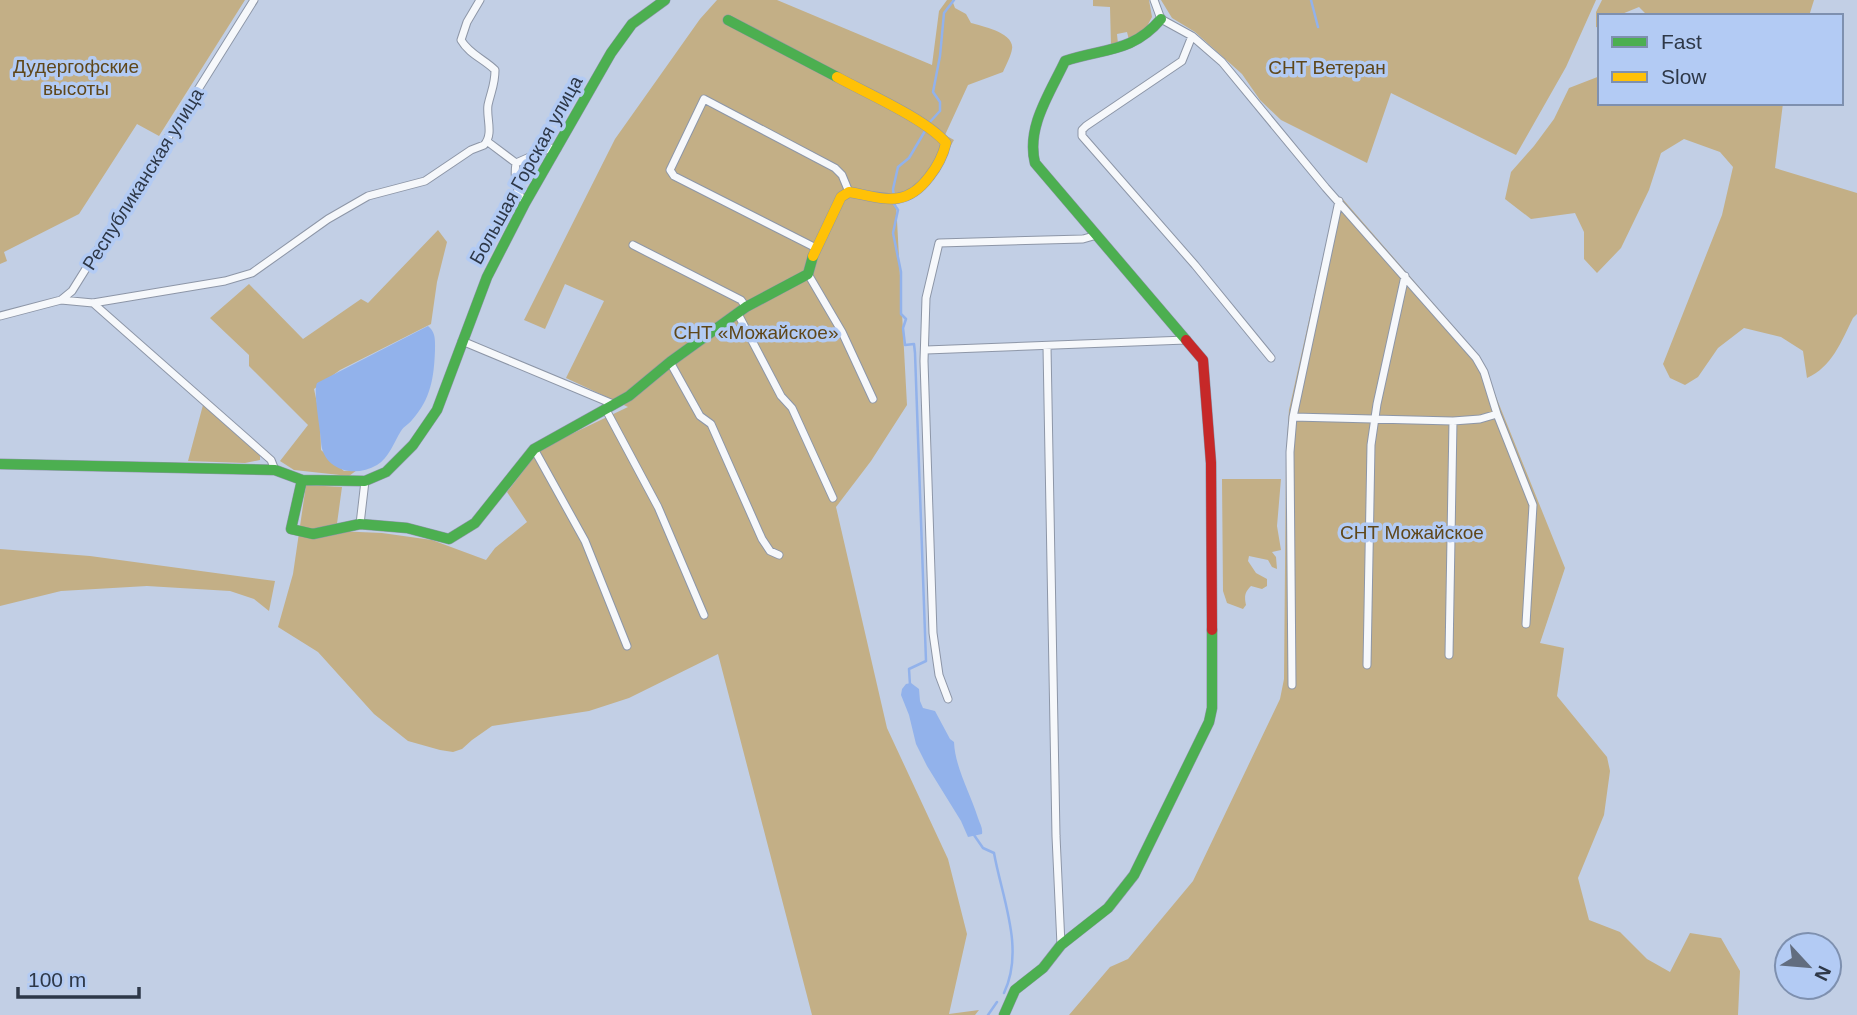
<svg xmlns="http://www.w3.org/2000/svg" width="1857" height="1015" viewBox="0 0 1857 1015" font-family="Arial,sans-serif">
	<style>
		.green { fill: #c3af86 }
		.water { fill: #92b2eb }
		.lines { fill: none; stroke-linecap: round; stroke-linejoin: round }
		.stream { stroke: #92b2eb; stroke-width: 2.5 }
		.street-casing { stroke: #8d96a7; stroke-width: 9 }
		.fast-casing { stroke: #8d96a7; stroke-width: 11 }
		.slow-casing { stroke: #8d96a7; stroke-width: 11 }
		.jam-casing { stroke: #8d96a7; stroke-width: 11 }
		.street { stroke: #f6f8fb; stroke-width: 7 }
		.fast { stroke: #4caf50; stroke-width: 10 }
		.slow { stroke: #ffc107; stroke-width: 10 }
		.jam { stroke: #c62828; stroke-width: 10 }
		.labels { text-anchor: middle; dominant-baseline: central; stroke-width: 7; stroke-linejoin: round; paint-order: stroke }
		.park-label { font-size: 19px; fill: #5f471a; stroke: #b3cbf4 }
		.street-label { font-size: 19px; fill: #2e3848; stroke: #b3cbf4 }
	</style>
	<rect width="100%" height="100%" fill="#c2cfe5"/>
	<path class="green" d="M0,0H245L159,136L137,124L79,214L4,252L7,261L0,264Z
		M717,0H777L932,65L939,11L947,0H952L955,8L966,14L971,23C982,26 1015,33 1012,49C1011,56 1006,65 1003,72L968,85L945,135L954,140L929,183L896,202L907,405L871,461L836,507L887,728L948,859L967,934L949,1014L979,1010L975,1015H812L718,654L629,698L589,711L492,726L472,740L462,749L453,752L440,750L408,741L374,714L318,652L278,627L293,574L306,485L342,487L336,531L382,533L432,540L486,560L495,548L527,522L507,492L540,449L628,407L566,378L604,301L565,284L545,329L524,320L615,139L700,19Z
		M1093,0H1149L1152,17L1144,32L1129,40L1127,32L1117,34L1118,44L1111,45L1110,7L1093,6Z
		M1161,0H1596L1566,67L1516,155L1391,93L1367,163L1281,120L1260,100L1242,74L1195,32L1172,18Z
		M1602,0H1814L1809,16H1648L1639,7L1617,16H1600V28L1596,27V12Z
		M1600,76V103H1783L1775,168L1857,193V314L1853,318C1841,342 1832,367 1807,378L1803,351L1781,337L1744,328L1718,348L1698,377L1685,385L1670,378L1663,364L1722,215L1733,167L1720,152L1684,139L1661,153L1649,190L1621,248L1597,273L1584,259V232L1575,213L1531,219L1505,199L1511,172L1534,146L1554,119L1569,88Z
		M1341,197L1480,357L1565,568L1540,643L1564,648L1557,696L1607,757L1610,771L1604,815L1578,878L1589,920L1620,932L1647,959L1670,972L1690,933L1721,938L1740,971L1738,1015H1069L1110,967L1128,959L1193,881L1280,699L1284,679L1286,456L1289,410L1335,203Z
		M438,230L447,242L437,282L431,324L340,370L314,389L320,417L321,450L344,471L357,470L349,476L294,470L280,461L308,425L249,366V355L210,318L249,284L303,339L361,299L368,303Z
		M203,405L260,455V460L245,463L188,461Z
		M1222,479H1281L1277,526L1281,550L1272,552L1276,557L1277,569L1272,567L1268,560L1249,556L1248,561L1256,573L1267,579V586L1262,589L1251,586C1245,592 1244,596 1246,605L1243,609L1227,603L1223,591Z
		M0,549L90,556L275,581L269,611L254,599L230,591L147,586L61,591L0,606Z"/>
	<path class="water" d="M428,326C436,332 435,341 435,350C434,377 431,399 412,420C409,424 404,426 401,431C394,442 389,458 377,465C353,479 322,469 321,441C320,427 313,391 317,383Z
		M911,683L919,689L920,701L923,708L935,711L950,739L954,742C955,767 970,793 978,818C980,824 983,828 982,834L968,837L961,821L927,766L916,744L909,715L901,695L902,689L906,684Z"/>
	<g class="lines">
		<path class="stream" d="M1311,0L1318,27
			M928,124L940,111V102L933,92L940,56L944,13L954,0
			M894,198L893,189L898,167L909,158L925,131
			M894,204L898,210L893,233L901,272V314L906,319L903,328L905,345L914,344L915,353L926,661L909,669L910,685
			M974,835L983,848L994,853C1002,898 1025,949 1004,993
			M988,1015L997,1002"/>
		<defs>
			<path id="street" d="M1154,0L1161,19L1192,36L1222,62L1326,188L1476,358L1484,372L1497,414L1533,505L1526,624
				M1192,36L1182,61L1086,126L1082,130V136L1195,265L1271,358
				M488,142L516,163
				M516,163L550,148L557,149
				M516,163C514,177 515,191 525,203
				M633,245L741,300L746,307
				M816,248L674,176L670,170L704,99L835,168L842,175L849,192
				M808,274L842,332L873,399
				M61,300L93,303L225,281L252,273L328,219L368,196L425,181L471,150L484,145C494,134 486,118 488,105C491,91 495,85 495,70C484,59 469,54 461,40L467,22L480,0
				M93,303L271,460L275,470
				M738,314L781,396L792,408L833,498
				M0,316L61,300L72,291L254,0
				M462,341L613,404
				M1047,347L1056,836L1061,945
				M926,350L1186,340
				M670,362L700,416L711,424L762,539L770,551L779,555
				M605,408L658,507L704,615
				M1293,417L1453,421L1480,419L1497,414
				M534,449L585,541L627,646
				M360,524L365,481
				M1449,655L1453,421
				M1367,665L1371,445L1377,404L1405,276
				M1292,685L1290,452L1293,417L1339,201
				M948,699L939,675L933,633L924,361L926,298L939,243L1083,239L1097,235"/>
			<path id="fast" d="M1161,19C1132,53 1104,48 1065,61C1050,93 1026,127 1035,163L1186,340
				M728,20L837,77
				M0,464L275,470L302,480L365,481L386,472L413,445L437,410L487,277L525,203L611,53L632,24L665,0
				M302,480L291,529L313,534L360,524L407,528L449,539L475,523L534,449L629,396L670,362L746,307L808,274L813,256
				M1004,1015L1015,990L1043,968L1061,945L1108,908L1134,875L1209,722L1212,708V630"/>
			<path id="slow" d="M813,256L841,197L849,192C882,198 905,209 929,177C937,167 943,156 946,143C926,119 866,93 837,77"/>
			<path id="jam" d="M1186,340L1203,360L1211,463L1212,630"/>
		</defs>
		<use href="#street" class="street-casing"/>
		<use href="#fast" class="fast-casing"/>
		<use href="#slow" class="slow-casing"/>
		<use href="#jam" class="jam-casing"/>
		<use href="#street" class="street"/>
		<use href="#fast" class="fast"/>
		<use href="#slow" class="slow"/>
		<use href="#jam" class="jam"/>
	</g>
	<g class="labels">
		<g class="park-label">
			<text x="76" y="66">Дудергофские<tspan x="76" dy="22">высоты</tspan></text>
			<text x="1327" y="67">СНТ Ветеран</text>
			<text x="756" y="332">СНТ «Можайское»</text>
			<text x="1412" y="532">СНТ Можайское</text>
		</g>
		<g class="street-label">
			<text transform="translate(526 170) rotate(-61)">Большая Горская улица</text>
			<text transform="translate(143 179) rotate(-58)">Республиканская улица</text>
		</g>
	</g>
	<rect x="1598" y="14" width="245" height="91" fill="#b3cbf4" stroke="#7e90af" stroke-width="2"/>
	<rect x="1612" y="37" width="35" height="10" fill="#4caf50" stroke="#7e90af" stroke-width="2"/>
	<text x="1661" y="49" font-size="21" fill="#2e3848">Fast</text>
	<rect x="1612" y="72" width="35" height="10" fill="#ffc107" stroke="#7e90af" stroke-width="2"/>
	<text x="1661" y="84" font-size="21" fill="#2e3848">Slow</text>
	<g transform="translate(1808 966) rotate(116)"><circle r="33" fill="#b3cbf4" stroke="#7e90af" stroke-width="2"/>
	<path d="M0-5L12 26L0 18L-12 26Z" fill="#626d7f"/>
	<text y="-10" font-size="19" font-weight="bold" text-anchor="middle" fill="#2e3848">N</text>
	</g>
	<path d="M18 987v10h121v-10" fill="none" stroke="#2e3848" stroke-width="3.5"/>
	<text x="28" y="987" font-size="21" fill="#2e3848" stroke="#b3cbf4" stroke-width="5" paint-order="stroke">100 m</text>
</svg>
